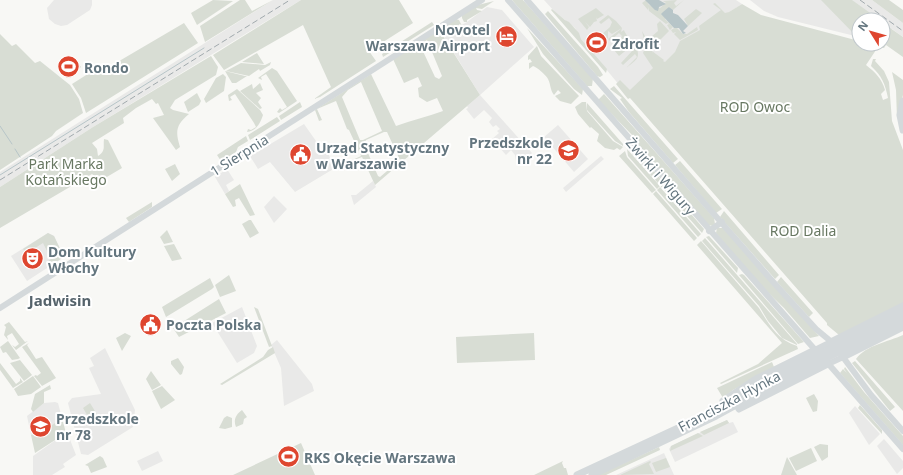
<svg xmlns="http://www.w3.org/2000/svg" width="903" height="475" viewBox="0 0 903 475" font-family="'Noto Sans',sans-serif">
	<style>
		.built { fill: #e9e9e8 }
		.green { fill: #d8ddd4; fill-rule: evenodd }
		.water { fill: #b7c5c8 }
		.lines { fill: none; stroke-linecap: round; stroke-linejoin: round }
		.stream { stroke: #b7c5c8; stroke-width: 1 }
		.secondary { stroke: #d4d9db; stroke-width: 6 }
		.primary { stroke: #d4d9db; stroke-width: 7 }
		.rail { stroke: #a1a9ad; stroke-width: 1; stroke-dasharray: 6 3; stroke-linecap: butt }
		.labels { text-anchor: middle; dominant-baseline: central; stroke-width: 4; stroke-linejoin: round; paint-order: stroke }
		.poi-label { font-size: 14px; font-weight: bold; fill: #64767f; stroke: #fff; text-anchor: start }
		.park-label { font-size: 14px; fill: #687862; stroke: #fff }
		.street-label { font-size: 14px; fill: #64767f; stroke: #fff }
		.neighbourhood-label { font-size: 15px; font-weight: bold; fill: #55636b; stroke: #fff }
	</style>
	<rect width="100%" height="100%" fill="#f8f8f5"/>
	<path class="built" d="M54,0H92V5L90,10L67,25L61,26L55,24L49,19L47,8Z
		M273,0H301L93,127L0,187V172Z
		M544,0H736L742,4L681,43L684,51L630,98L581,39L575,28L554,11Z
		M750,0H872L903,23V37L892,29L883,41V20H859V37L778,17L764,11Z
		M487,7L502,10L534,47L480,95L532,153L521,163L519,160L516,161L515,155L511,150L506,155L492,139L499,133L497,131L500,129L496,125L493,127L489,122L492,118L484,110L474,119L466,109L468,108L467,106L480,95L443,35L467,22Z
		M304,124L316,141L324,145L335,168L295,192L270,162L258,169L250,156Z
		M558,125L588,159L574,172L544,137Z
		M601,156L604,159L566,192L563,188Z
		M227,169L234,180L226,185L229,191L225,194L215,177Z
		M373,181L376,187L354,205L351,195H356Z
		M274,196L287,209L274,223L264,207Z
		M48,233L54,236L64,257L27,281L11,256Z
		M242,307L257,346L254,353L237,363L212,323Z
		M277,340L312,384L314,391L284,406L281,368L271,345Z
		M105,348L135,410L133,427L88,455L81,454L68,403L72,398L101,394L89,368L94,366L90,358Z
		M55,402L58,403L62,418L38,436L36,433L31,435L27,416L44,403Z
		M855,406L880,434L869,445L849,413Z
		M727,420L729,423L733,422L738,432L675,462L669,449L671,446Z
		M67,432L76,455L63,464L65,467L52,475H33V456Z
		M884,439L903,461V468L897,474L877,446Z
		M158,451L163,461L142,471L137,461Z
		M664,453L674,475H616Z"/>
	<path class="green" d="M213,0L233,1L197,25L191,13Z
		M240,0H245L252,11L273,0L205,42L200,26Z
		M301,0H399L413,23L369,51L376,61L320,97L314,99L331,87L303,25L224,70L213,55Z
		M512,0H523L593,78L592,86H587Z
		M646,0L649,5L660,8L666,3L663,1L677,0L674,3L676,6L684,0L673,10L669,7L665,19L673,27L670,30L667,25L669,24L668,23L666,24L649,11L648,7V10L642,3Z
		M821,0H852L880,20H859V37L856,36Z
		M872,0H889L903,10V23Z
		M494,1L482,9L476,8L477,10L482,11L467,20V22H464L462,18V15L478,5Z
		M715,3L725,13L729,12L742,4L761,15L859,41V44L879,46L883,44V23L903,37V57L886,45L884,48L878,47L866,65C875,72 882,79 885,90L881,94L883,100L888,98C885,84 882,76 871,66L873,59H876L875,61L884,71L889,82L892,121L903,150V303L839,335L827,325V323L630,98L628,99L616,84L620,80L630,90L653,68L643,53L645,48L652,50L653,54L652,51L664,60L663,61L665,62L675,52L680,41L700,30L699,26L721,10L713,4Z
		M596,8L604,15L597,19L596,17L597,21L594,22L590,27L585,22L589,27L587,30L578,19Z
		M552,9L565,20L569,22L579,33L581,39L607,69L606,73L551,10Z
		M696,9L702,13L688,26L684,19Z
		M548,11L598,67L603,75L600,77L597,76L545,14Z
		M608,15L616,21L615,25L616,21L622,28L612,34L608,31V38L605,40L601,35L610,27L612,22L609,18L601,24L599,22Z
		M456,19L459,20L462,26L460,24L443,36L480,95L375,185L362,157L346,163L361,156L349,130L347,129L336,101L317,109L322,120L319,121L315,110L371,74L396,126C412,120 427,117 443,111L437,98L427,102L419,97L418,88L422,86L418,77L404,83L393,59ZM427,40L442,76L439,79L435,77L421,47V45ZM361,82L382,131L363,140H360L342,97L348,90ZM384,132H387L400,160L380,177L378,176L364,144L366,140Z
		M660,21L669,31L658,42L648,47L645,44L642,31L646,38L651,37L658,31L657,24Z
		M432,22L434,25L383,57L382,54Z
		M184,23L198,43L86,113L81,98L72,84L102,65L109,67Z
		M676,27L683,34H687L697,27L698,30L680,40L674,34L676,32L673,33L671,30Z
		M527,28L583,89L582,95L574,89L543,54Z
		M622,28L621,32L624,30C625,33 631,43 636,46C641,59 636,60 626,68L637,57L635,54L623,65L621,63L633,50L629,48L619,56L614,50L616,48L614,46L622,36L619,33L610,41L608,39Z
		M0,34L12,46L16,44L35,63L40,61L70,85L79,99L83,113L56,131L52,136L0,170Z
		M537,46L541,56L579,96L571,104L560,101L555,96L561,93L558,90L554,95C550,90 551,85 548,79C546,75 537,67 533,66L529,69V63L532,62L530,59L528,60V56Z
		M257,53L264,64L242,62Z
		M71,56L81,67L67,78L58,67Z
		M211,56L218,67L216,75L175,100L170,108L173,110L189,114C176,125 175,131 180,147L176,150L153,118L164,115L158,103L156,104L152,99L136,108L123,118L124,123L92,143L97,149L98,156C106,151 103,147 104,139L108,140L122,168L100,181L92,174L0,228V187L93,127Z
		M271,62L270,65L260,71L259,69L249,76L226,71L241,63L265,65Z
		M272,68L277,71L297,101L279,113L277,112L280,108L282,110L287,107L266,74L261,77L262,80L258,78Z
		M225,71L245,76H247L236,83H232Z
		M892,72L903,80V95L897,119L896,90Z
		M223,74L226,77L224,91L206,103L204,99L216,78Z
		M260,83L263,90L256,93L261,98L258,102L262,108L260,109L240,91L252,84L253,89Z
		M614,86L678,159L673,163L629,112L620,99L622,98L610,89Z
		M237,89L260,110L263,115C260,124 256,131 247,132L248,129L251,130L256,127L254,123L235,94L230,97L232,100L229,101L228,95Z
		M197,93L201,101L199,105L188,112L184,102Z
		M604,94L714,218L715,224L713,226L708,225L638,145L633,136L598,100Z
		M300,102L302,107L281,120L279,116Z
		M582,102H586L587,111L613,141L623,147L620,150L617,148L614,150L605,148L597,141L599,134L591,127L590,128L578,114L575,107Z
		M587,103L623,144V146L615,141L587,110Z
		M277,117L280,121L250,140L248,135Z
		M246,136L248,141L238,147L236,152L221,161L217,155Z
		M630,147L634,148L704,229L702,233L627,148Z
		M627,149L660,186L657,189L628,156Z
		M625,151L627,157L656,190L652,193L619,156Z
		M680,161L722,209L716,213L675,165Z
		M175,164L180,174L172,181L165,169Z
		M240,184L255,215L250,216L239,198L235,200L236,206L233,207L225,194Z
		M660,187L701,234L698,237L657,190Z
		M656,191L697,238L694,241L653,194Z
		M152,202V207L129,222L126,218Z
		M724,211L779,275L775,279L720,217Z
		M249,220H251L259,233L250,238L242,224Z
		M717,228H723L819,336L810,338L784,308L756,281L716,233Z
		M167,230L173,242L164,244L160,237Z
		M48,233L54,236L64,257L48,267L46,263L51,259L43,243L32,250H24L23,249Z
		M709,236L738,268L737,273L706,237Z
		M705,238L797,344V345L782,338L768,321L759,306L702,241Z
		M701,241L759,308C770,326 777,339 797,346L798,349L721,384L720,383L758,364L782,343L697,245Z
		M174,244L182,259L172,261L164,246Z
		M742,274L744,275L804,342L798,344L739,275Z
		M229,275L236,291L220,297L215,285Z
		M781,277L813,313L809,317L777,282Z
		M210,278L214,287L212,289L166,317L162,307Z
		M219,299L226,313L179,337L173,328Z
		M254,307L258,309L272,346L269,347Z
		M9,322L25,342L28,341L16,350L12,345L15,347L19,344L12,333L7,336L8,340L4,335L6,327L4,325Z
		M125,333L131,336L122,351L116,338Z
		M534,333L535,360L457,363L456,337Z
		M903,335V411L856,359C866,345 888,342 903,335Z
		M8,341L20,358L18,359L12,360L6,352L3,353L0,347Z
		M29,343L27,345L36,359L42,357L56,378L42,386L34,376L36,375L37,376L41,373L22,347Z
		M273,347L275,353L222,385L220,384L263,357L268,350Z
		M178,358L184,367L182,374L180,375L171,364V361Z
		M20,360L32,375L24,381L10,363Z
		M855,361L895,407L890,411L852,363Z
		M772,362L774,367L733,390L723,398L717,388Z
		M0,363L16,384L20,381V378L23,382L13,388L0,370Z
		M845,367L864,392L903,436V445L840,373L843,369L847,373L844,369Z
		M151,371L161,385L152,390L146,379Z
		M33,376L41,387L31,394L18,396L14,389Z
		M50,385L51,389L44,392V403L33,412L31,409L35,394Z
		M162,386L175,400L161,409L152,391Z
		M814,394L818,401L817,411L813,412L806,398Z
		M90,403L98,416L90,420L83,408Z
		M860,405L882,430V434L858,408Z
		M242,410L247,417L244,419L243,424L236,427C233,420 236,414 242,410Z
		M227,416L232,418V427L225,429L219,428L224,418Z
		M62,418L66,433L35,453L31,435L36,433L38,435Z
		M727,420L729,423L704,435L700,432Z
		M698,433L703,436L670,451L671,446Z
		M301,443L315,475H233Z
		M820,444L828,445V457L822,461L814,447Z
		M659,447L660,450L606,475H598Z
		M811,448L817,461L796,471L789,458Z
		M100,456L103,458L107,467L91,473L88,466L85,465Z
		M787,457L797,475H781Z
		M666,458L670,467L656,472L652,463Z
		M563,461L562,463L564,468H566L568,475H534Z
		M650,461L651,462L649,464L654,474L620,475Z"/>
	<path class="water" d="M645,0H659L666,4L659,7L658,11L655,10Z
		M669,7L673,10V13L678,15L688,26L683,31L686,33L683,34L679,28H674L661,14L663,12L666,15L663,12Z"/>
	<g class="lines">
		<path class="stream" d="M0,126L12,144
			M15,149L20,157
			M0,175L204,48"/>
		<path class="secondary" d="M508,0L817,352
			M527,0L775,284L816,329L834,344
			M709,231L722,222
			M0,308L482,0
			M815,350L831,342
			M840,353L871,395L903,431
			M825,360L903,449
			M828,364L843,357"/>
		<path class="primary" d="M903,101L900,115L903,130
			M831,342L903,306
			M843,357L903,327
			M723,401L756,379L815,350
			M739,409L828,364
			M577,475L704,416L754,387L903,313
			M592,475L716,416L778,382L903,320"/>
		<path class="rail" d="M860,0L903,31
			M0,180L290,0"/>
	</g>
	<defs>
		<symbol id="hotel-disc" viewBox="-11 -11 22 22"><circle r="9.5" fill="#de462f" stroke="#fff"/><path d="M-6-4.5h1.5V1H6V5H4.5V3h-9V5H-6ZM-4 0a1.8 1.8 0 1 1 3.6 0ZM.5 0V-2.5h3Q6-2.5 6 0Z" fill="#fff"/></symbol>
		<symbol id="stadium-disc" viewBox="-11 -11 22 22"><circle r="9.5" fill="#de462f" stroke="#fff"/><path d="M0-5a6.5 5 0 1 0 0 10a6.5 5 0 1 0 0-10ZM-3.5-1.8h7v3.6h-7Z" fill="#fff"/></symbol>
		<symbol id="school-disc" viewBox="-11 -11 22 22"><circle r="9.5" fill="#de462f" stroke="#fff"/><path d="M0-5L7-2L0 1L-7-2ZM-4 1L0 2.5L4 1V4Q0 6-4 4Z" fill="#fff"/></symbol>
		<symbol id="civic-disc" viewBox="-11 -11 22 22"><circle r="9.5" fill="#de462f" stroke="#fff"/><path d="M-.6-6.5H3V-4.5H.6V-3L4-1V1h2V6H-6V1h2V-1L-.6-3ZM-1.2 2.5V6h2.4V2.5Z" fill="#fff"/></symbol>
		<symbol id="theatre-disc" viewBox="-11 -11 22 22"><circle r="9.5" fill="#de462f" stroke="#fff"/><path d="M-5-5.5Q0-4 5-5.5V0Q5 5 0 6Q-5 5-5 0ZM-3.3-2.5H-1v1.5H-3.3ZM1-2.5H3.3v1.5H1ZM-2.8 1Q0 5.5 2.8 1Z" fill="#fff"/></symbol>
	</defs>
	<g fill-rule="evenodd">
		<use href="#hotel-disc" x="494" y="24" width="25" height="25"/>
		<use href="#stadium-disc" x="584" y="30" width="25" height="25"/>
		<use href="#stadium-disc" x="56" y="54" width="25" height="25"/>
		<use href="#school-disc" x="556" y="138" width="25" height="25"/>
		<use href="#civic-disc" x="288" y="142" width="25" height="25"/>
		<use href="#theatre-disc" x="20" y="246" width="25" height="25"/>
		<use href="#civic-disc" x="138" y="312" width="25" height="25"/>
		<use href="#school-disc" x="28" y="414" width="25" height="25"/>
		<use href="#stadium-disc" x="276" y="444" width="25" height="25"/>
	</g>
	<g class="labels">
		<g class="poi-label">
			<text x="490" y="29" text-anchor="end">Novotel<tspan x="490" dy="16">Warszawa Airport</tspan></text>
			<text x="612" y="43">Zdrofit</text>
			<text x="84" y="67">Rondo</text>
			<text x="552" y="142" text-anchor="end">Przedszkole<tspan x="552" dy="16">nr 22</tspan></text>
			<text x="316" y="147">Urząd Statystyczny<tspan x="316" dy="16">w Warszawie</tspan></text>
			<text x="48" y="251">Dom Kultury<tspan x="48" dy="16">Włochy</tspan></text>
			<text x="166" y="324">Poczta Polska</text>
			<text x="56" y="418">Przedszkole<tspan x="56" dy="16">nr 78</tspan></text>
			<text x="304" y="457">RKS Okęcie Warszawa</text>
		</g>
		<g class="park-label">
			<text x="755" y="106">ROD Owoc</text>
			<text x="66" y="163">Park Marka<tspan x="66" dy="16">Kotańskiego</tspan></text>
			<text x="803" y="230">ROD Dalia</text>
		</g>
		<g class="street-label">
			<text transform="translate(239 155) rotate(-32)">1 Sierpnia</text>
			<text transform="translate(661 176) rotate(49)">Żwirki i Wigury</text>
			<text transform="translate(729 401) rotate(-28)">Franciszka Hynka</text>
		</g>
		<g class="neighbourhood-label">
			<text x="60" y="300">Jadwisin</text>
		</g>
	</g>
	<g transform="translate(871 32) rotate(307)"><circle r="19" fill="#ffffff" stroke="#c1c8cc"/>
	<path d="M0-3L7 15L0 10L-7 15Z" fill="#de462f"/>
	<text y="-6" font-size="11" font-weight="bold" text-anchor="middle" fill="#64767f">N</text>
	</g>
</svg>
